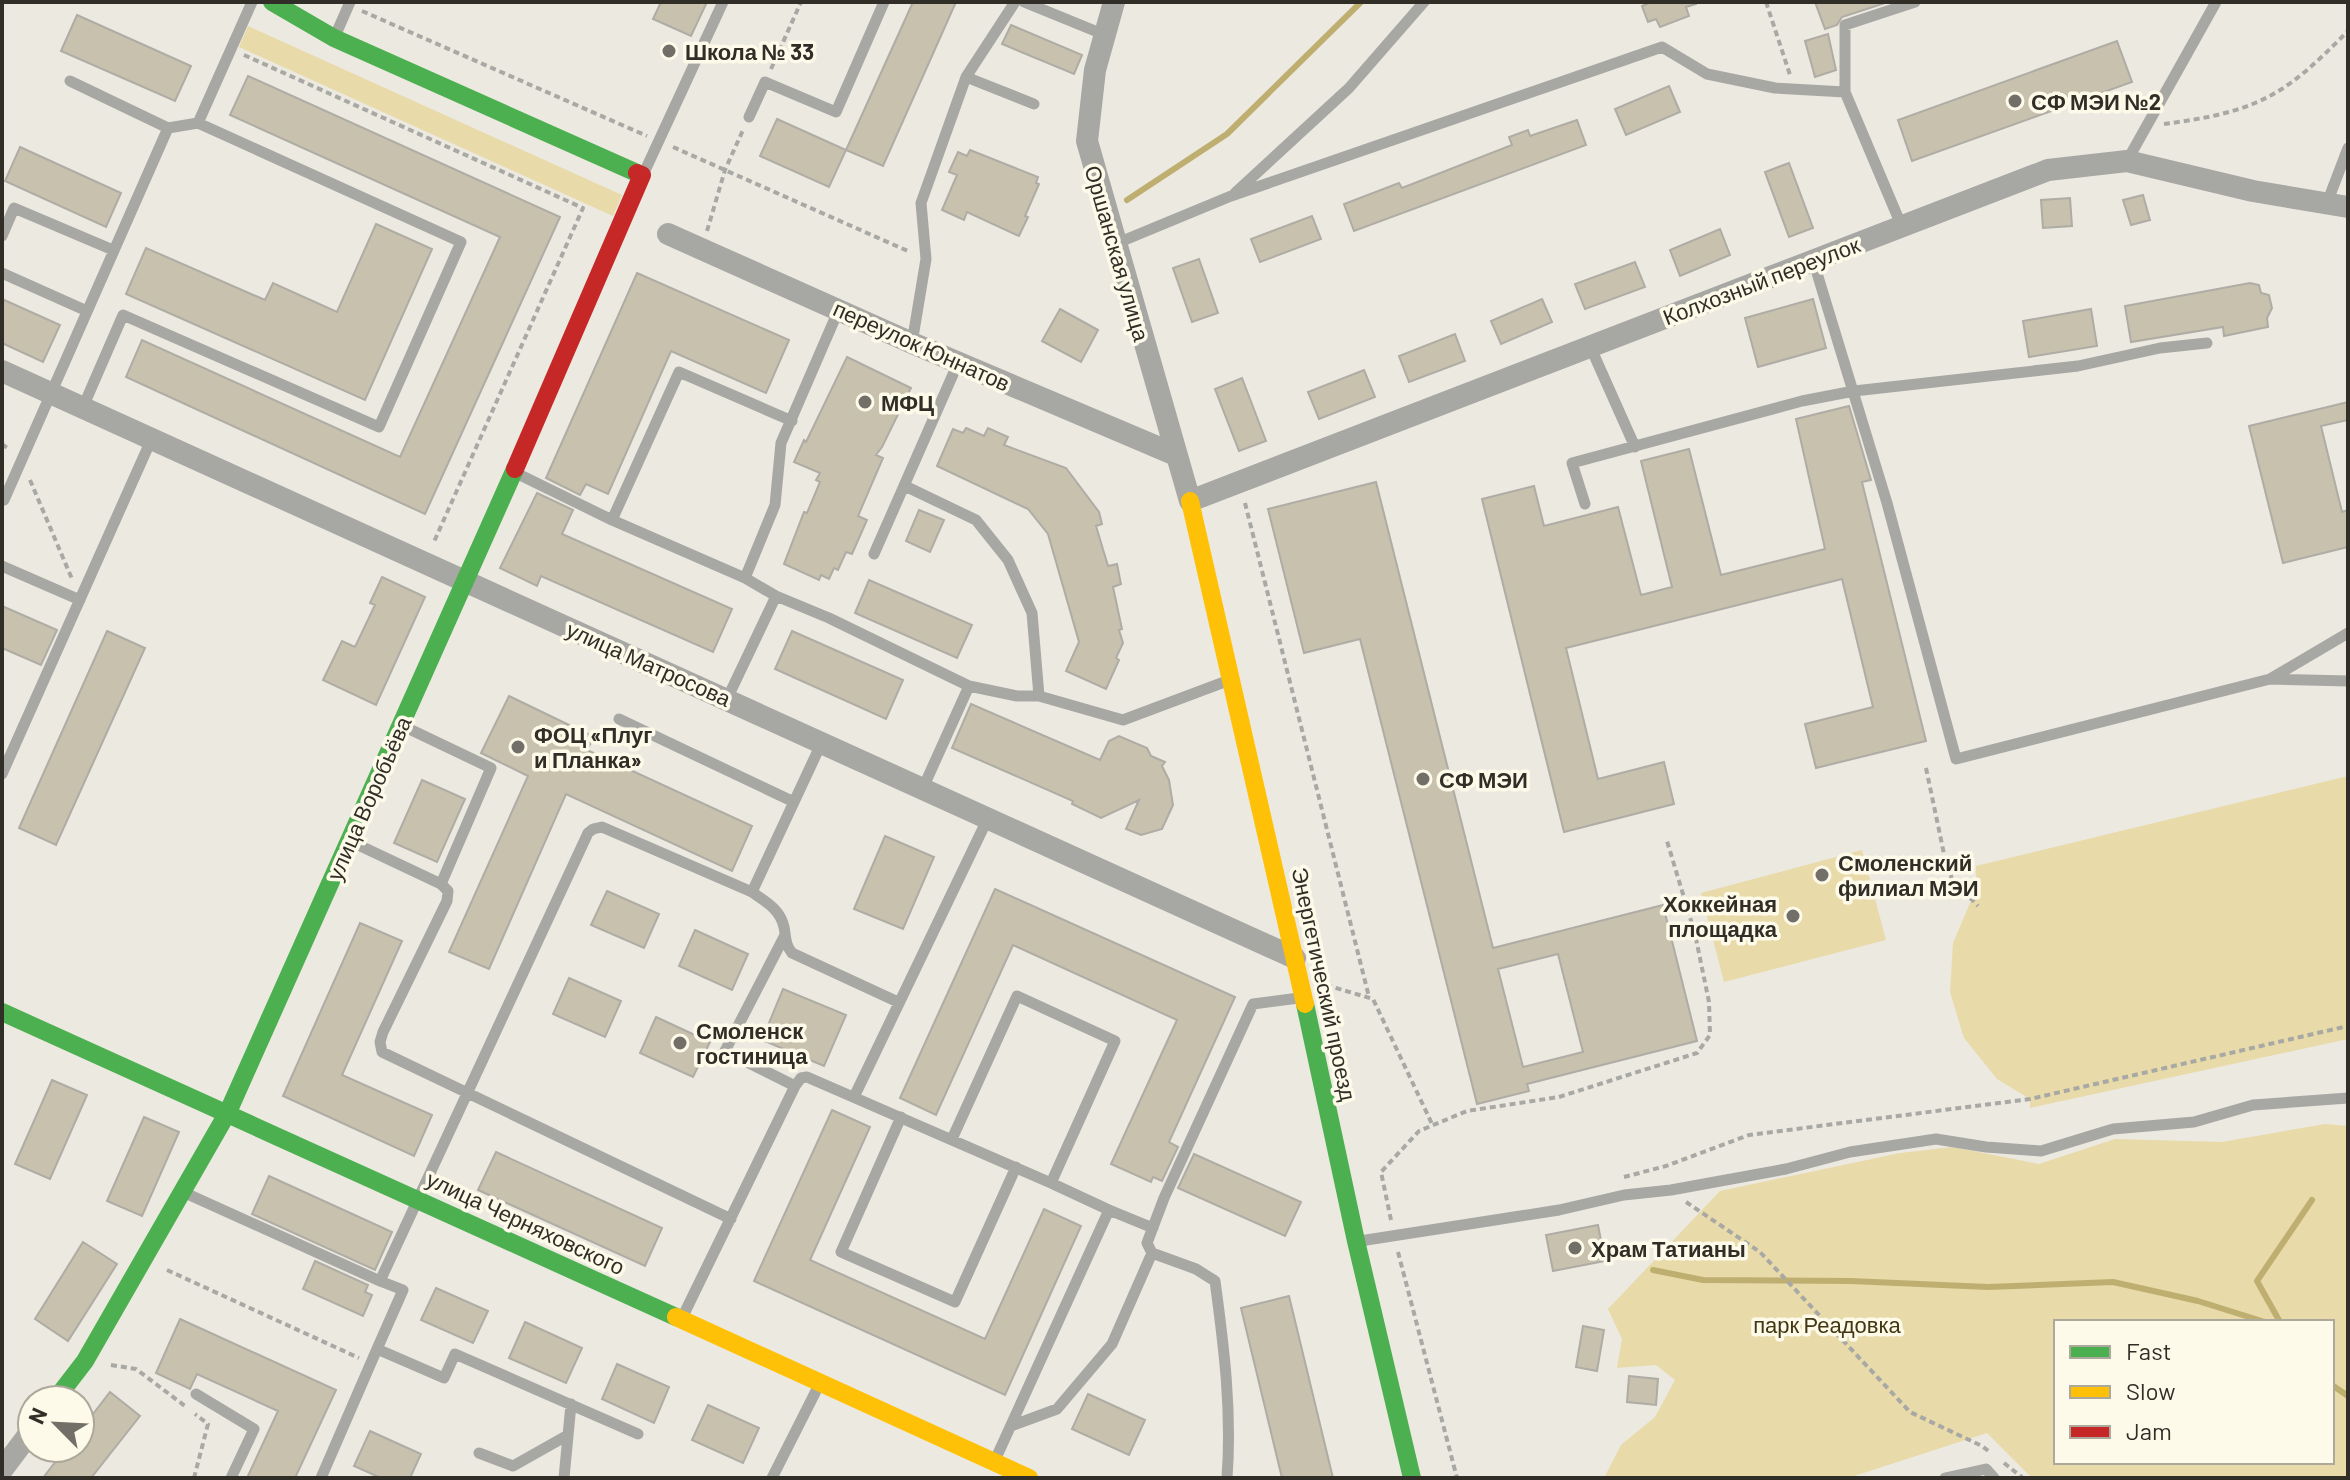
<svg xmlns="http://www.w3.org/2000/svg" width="2350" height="1480" viewBox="0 0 2350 1480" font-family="Barlow,sans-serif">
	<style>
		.green { fill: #e8daa9; fill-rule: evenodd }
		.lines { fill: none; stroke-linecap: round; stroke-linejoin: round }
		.stream { stroke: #beaf71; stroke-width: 6 }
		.building { fill: #c7c1ad; stroke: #aeaca5; stroke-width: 2; fill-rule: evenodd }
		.path { stroke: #a8a8a4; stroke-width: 4; stroke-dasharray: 6 4; stroke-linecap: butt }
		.lane { stroke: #a7a7a4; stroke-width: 11 }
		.street { stroke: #a7a7a4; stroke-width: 22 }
		.fast { stroke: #4caf50; stroke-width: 18 }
		.slow { stroke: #ffc107; stroke-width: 18 }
		.jam { stroke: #c62828; stroke-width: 18 }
		.poi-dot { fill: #726f68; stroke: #fefae9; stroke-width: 3 }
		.labels { text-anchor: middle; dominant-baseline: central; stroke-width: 7; stroke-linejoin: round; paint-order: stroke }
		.poi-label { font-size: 22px; font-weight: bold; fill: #302e27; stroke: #fefae9; text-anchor: start }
		.street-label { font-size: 22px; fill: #302e27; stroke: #fefae9 }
		.park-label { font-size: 22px; fill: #413713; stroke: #fefae9 }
	</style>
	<rect width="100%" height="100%" fill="#ece9e0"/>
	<path class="green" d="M248,26L622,195L613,216L239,47Z
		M2348,776V1039L2030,1108V1099L1997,1079L1964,1038L1950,992L1953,943L1976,889V866Z
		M1862,850L1886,940L1724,982L1701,893Z
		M2325,1124L2348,1126V1478H2032L1987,1433L1848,1478H1604L1621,1445L1655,1417L1675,1380L1656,1365L1617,1368L1622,1339L1608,1309L1720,1191L1900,1153L1953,1147L2039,1164L2115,1139L2222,1142ZM2056,1322H2332V1462H2056Z"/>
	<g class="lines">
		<path class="stream" d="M1127,200L1227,134L1361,2
			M1653,1270L1703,1280L1851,1281L1988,1287L2113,1282L2198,1301L2265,1322
			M2280,1322L2257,1281L2312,1200
			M2332,1385L2348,1396"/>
	</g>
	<path class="building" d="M661,2H707L691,36L653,19Z
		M913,2H956L883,166L846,150Z
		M1651,2H1696V4L1686,7L1689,16L1660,27L1656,19L1648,22L1642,6Z
		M1815,2H1888L1842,17L1837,25L1825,29Z
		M77,15L191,66L175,101L61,51Z
		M1011,25L1082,55L1074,74L1002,44Z
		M1828,34L1836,70L1815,77L1805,41Z
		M2117,41L2132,82L1912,161L1898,120Z
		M248,76L560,217L425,514L126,377L142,340L400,457L500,237L230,115Z
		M1669,86L1680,112L1626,135L1615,109Z
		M777,119L846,150L829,187L760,156Z
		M1577,120L1586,145L1354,231L1344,204L1399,183L1402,188L1512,145L1509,137L1528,130L1530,136Z
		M20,147L121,193L106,227L5,181Z
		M970,150L1038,177L1036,183L1039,184L1025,216L1028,217L1019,236L967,212L964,220L942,210L957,175L949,172L958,152L967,156Z
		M1789,163L1813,228L1789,237L1765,172Z
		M2143,195L2150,220L2131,225L2123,200Z
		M2070,198L2072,226L2043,228L2041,200Z
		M1312,216L1321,239L1260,262L1251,239Z
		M376,224L432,249L365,400L126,294L146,248L265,300L273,283L337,312Z
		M1720,229L1730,255L1680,276L1670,250Z
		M1199,259L1218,313L1192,322L1173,268Z
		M1635,262L1645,287L1585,309L1575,284Z
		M637,273L789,340L766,393L671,351L608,494L586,484L580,495L546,478Z
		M2250,283L2259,285L2261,293L2269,295L2272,308L2267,318L2268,327L2224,336L2223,327L2131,342L2125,306Z
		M2,299L60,325L43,362L2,343Z
		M1542,299L1552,322L1501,344L1491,321Z
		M1813,299L1826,348L1758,367L1745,318Z
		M1060,309L1098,330L1081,362L1042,341Z
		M2091,309L2097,346L2029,357L2023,321Z
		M1455,334L1465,361L1409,382L1399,356Z
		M847,357L911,388L882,447L876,455L883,458L858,516L867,520L852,554L846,552L838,570L834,568L829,579L821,575L819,580L784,564L804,512L807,513L820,482L816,480L820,473L794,462L804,440L806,442Z
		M1364,370L1375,397L1319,419L1308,392Z
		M1242,378L1266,441L1239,451L1215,389Z
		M2348,402V420L2321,426L2342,512L2348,510V547L2283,563L2249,426Z
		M1849,406L1871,480L1862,482L1926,741L1816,768L1805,724L1873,707L1842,579L1566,648L1598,779L1664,762L1674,804L1564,832L1482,499L1534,486L1544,526L1618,507L1641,595L1672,587L1641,461L1689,449L1721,575L1825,549L1796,419Z
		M966,428L984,436L988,428L1008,437L1004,445L1066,468L1099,512L1102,524L1096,526L1108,566L1117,564L1121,584L1113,587L1122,629L1119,630L1123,643L1116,658L1119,660L1106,689L1066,671L1079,642L1048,534L1028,509L937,466L953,429L963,433Z
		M1376,482L1493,948L1663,905L1697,1041L1527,1084L1529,1091L1477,1104L1360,639L1304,653L1268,509ZM1558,954L1583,1052L1523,1067L1498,969Z
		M537,493L573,510L562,534L732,609L713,652L541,576L537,586L500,568Z
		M919,510L944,520L930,552L906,541Z
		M382,577L425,597L376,705L323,680L342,641L355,647L375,605L370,603Z
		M869,580L972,625L957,658L855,613Z
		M2,606L57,630L41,665L2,648Z
		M107,631L145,648L56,845L19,828Z
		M792,631L903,680L886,719L775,669Z
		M509,696L594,737L587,750L752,826L732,871L566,794L489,969L449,952L528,776L481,753Z
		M971,704L1100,760L1109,741L1119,736L1147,748L1151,756L1165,762L1162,766L1169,780L1173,805L1162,829L1141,835L1126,829L1139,800L1101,818L1072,804L1073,801L952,748Z
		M422,780L465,799L437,862L394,843Z
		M885,836L934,857L903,929L854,909Z
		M995,889L1235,997L1169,1142L1178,1147L1162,1181L1153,1177L1151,1182L1111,1164L1177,1020L1013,945L936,1115L900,1098Z
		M607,891L659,914L644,948L591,925Z
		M360,923L402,941L342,1075L432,1115L414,1156L283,1096Z
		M695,930L748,954L732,990L679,966Z
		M569,978L621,1001L605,1037L553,1014Z
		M783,989L846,1015L824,1066L762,1040Z
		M656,1017L710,1042L693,1077L640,1053Z
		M52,1080L87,1095L50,1179L15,1164Z
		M832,1110L870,1127L810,1260L985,1339L1044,1209L1081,1226L1005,1395L754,1281Z
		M144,1117L179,1132L142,1216L107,1201Z
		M496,1152L662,1228L645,1266L478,1190Z
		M1194,1154L1301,1202L1285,1236L1178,1188Z
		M269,1176L392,1232L375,1270L252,1214Z
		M1598,1225L1605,1261L1553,1271L1546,1235Z
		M83,1242L117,1264L68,1341L35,1319Z
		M315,1261L368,1285L365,1292L372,1295L363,1316L303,1289Z
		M436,1288L488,1311L473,1343L421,1320Z
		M1289,1296L1333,1478H1282L1241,1308Z
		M180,1319L336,1390L295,1478H247L278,1411L197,1374L190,1389L156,1373Z
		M525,1322L582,1348L566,1383L509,1358Z
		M1583,1326L1604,1330L1597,1371L1576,1367Z
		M617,1364L669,1387L654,1423L602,1399Z
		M1629,1376L1658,1379L1656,1405L1627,1402Z
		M110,1392L140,1416L91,1478H43L66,1448H80V1431Z
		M1088,1394L1145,1420L1129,1455L1072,1429Z
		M708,1405L759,1428L743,1463L692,1440Z
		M370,1431L421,1454L410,1478H381L354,1466Z"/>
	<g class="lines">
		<path class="path" d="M1766,2L1790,75
			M362,11L647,136
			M244,55L583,208L433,544
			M771,69L801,2
			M2164,124C2194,120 2227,115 2255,103C2292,88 2321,58 2348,31
			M673,147L910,252
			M707,231L725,170L743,130
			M2,444L10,450
			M30,480L72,579
			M1245,503L1369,997
			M1926,768L1944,854L1952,879L1978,906
			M1326,985L1373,999L1433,1126
			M1624,1177L1666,1166L1749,1135L2030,1099L2348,1026
			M1686,1202L1760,1252L1910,1412L1982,1446L1991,1453
			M1391,1220L1381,1172L1419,1131L1467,1111L1559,1097L1697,1053L1710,1035L1709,1002L1695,934L1667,841
			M1398,1252L1457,1478
			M167,1270L359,1358
			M111,1365L136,1369L185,1406
			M2004,1463L2023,1478
			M194,1478L208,1424L195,1414"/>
		<path class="lane" d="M1024,2L1105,35
			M336,34L350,2
			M966,77L1034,104
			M749,117L765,82L836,112L884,2
			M168,128L198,123L252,2
			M2127,161L2216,2
			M643,175L723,2
			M1235,193L1349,88L1424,2
			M2327,203L2348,148
			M1902,227L1845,92V25L1915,2
			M2,236L14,208L113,250
			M1115,244L1231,196L1662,47L1707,74L1775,88L1845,92
			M1813,260L1887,503L1956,759L2270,679L2348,681
			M2,273L87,311
			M912,343L926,259L921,203L966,77L1015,2
			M1590,346L1635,447
			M83,407L123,315L379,427L461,242L198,123
			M518,474L612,520L745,578L776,596L829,618L969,686
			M905,486L976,520L1008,560L1032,613L1039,696L1123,720L1227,681
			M4,500L168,128L70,81
			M1585,504L1572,463L1802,401L1854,391L2078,366L2160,348L2207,343
			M612,520L679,372L792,421
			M874,554L958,363
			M2,566L80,600
			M745,578L775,505L781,443L839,309
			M2270,679L2348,633
			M727,699L776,596
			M619,719L794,802
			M403,726L491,768L441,884
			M2,774L152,438
			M923,788L969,686L1017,696H1039
			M352,842L441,884L448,891L447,901L383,1032L380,1042L382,1052L731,1219
			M752,892C766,902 780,909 784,927C786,938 785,944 792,953L898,1002
			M785,935L725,1051L795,1086
			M854,1097L988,818
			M901,1117L841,1252L955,1302L1016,1167
			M952,1139L1017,996L1115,1041L1051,1183L1109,1210L996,1458
			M183,1192L380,1281L588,833L593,829L602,827L752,892L822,742
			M1109,1210L1153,1228
			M1360,1241L1559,1210L1624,1195L1671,1190L1786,1169L1850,1152L1936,1139L1986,1147L2041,1151L2113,1129L2194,1122L2253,1105L2348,1098
			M380,1281L403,1290L377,1349L444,1378L455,1354L638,1434
			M683,1316L795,1086L801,1078L807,1077L1051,1183
			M196,1394L254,1429L231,1478
			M1011,1426L1057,1409L1112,1344L1152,1253
			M479,1453L513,1466L568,1435
			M321,1478L377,1349
			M564,1478L571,1404
			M772,1478L819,1385
			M1227,1478C1232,1411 1224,1347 1215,1281L1196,1269L1152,1253L1147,1243L1164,1198L1253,1004L1299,998
			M1945,1478L1986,1469L1994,1478"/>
		<path class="street" d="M1114,2L1095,70L1087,141L1190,501L2048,170L2127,161L2253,191L2348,207
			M668,234L912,343L1176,455
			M2,371L1295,958
			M2,1470L32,1430"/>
		<path class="fast" d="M272,2L334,38L637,173
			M1305,1004L1356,1241L1412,1478
			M2,1012L676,1317
			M55,1400L85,1361L228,1112L515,469"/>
		<path class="slow" d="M1190,501L1305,1004
			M676,1317L1029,1478"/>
		<path class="jam" d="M515,469L642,175L637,173"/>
	</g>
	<g class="poi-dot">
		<circle cx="669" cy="51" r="8"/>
		<circle cx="2015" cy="101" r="8"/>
		<circle cx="865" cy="402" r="8"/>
		<circle cx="518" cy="747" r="8"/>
		<circle cx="1423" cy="779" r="8"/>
		<circle cx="1822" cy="875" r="8"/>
		<circle cx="1793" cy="916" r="8"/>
		<circle cx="680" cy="1043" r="8"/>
		<circle cx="1575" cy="1248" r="8"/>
	</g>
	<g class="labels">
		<g class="poi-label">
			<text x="685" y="51">Школа № 33</text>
			<text x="2031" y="101">СФ МЭИ №2</text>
			<text x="881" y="402">МФЦ</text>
			<text x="534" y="734">ФОЦ «Плуг<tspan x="534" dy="25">и Планка»</tspan></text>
			<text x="1439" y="779">СФ МЭИ</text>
			<text x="1838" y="862">Смоленский<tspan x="1838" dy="25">филиал МЭИ</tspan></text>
			<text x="1777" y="903" text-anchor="end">Хоккейная<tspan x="1777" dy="25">площадка</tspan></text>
			<text x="696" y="1030">Смоленск<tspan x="696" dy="25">гостиница</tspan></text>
			<text x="1591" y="1248">Храм Татианы</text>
		</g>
		<g class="street-label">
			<text transform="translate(1118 253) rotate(74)">Оршанская улица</text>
			<text transform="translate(1761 280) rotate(-21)">Колхозный переулок</text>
			<text transform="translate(922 345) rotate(24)">переулок Юннатов</text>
			<text transform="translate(649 663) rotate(24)">улица Матросова</text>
			<text transform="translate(368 798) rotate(-66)">улица Воробьёва</text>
			<text transform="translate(1325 984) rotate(78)">Энергетический проезд</text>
			<text transform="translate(526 1222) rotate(25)">улица Черняховского</text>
		</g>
		<g class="park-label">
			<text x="1827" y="1324">парк Реадовка</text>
		</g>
	</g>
	<rect width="2350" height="1480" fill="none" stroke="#302e27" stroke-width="8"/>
	<rect x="2054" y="1320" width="280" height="144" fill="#fefae9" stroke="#aca89b" stroke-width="2"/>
	<rect x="2070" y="1346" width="40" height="12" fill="#4caf50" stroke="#aca89b" stroke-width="2"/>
	<text x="2126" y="1360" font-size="24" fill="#302e27">Fast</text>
	<rect x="2070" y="1386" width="40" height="12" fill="#ffc107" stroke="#aca89b" stroke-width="2"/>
	<text x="2126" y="1400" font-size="24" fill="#302e27">Slow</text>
	<rect x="2070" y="1426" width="40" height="12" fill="#c62828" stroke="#aca89b" stroke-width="2"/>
	<text x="2126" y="1440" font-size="24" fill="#302e27">Jam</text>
	<g transform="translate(56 1424) rotate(294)"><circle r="38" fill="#fefae9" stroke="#aca89b" stroke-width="2"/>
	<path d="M0-6L14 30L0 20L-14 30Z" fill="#726f68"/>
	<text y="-12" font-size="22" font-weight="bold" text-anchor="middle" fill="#302e27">N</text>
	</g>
</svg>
